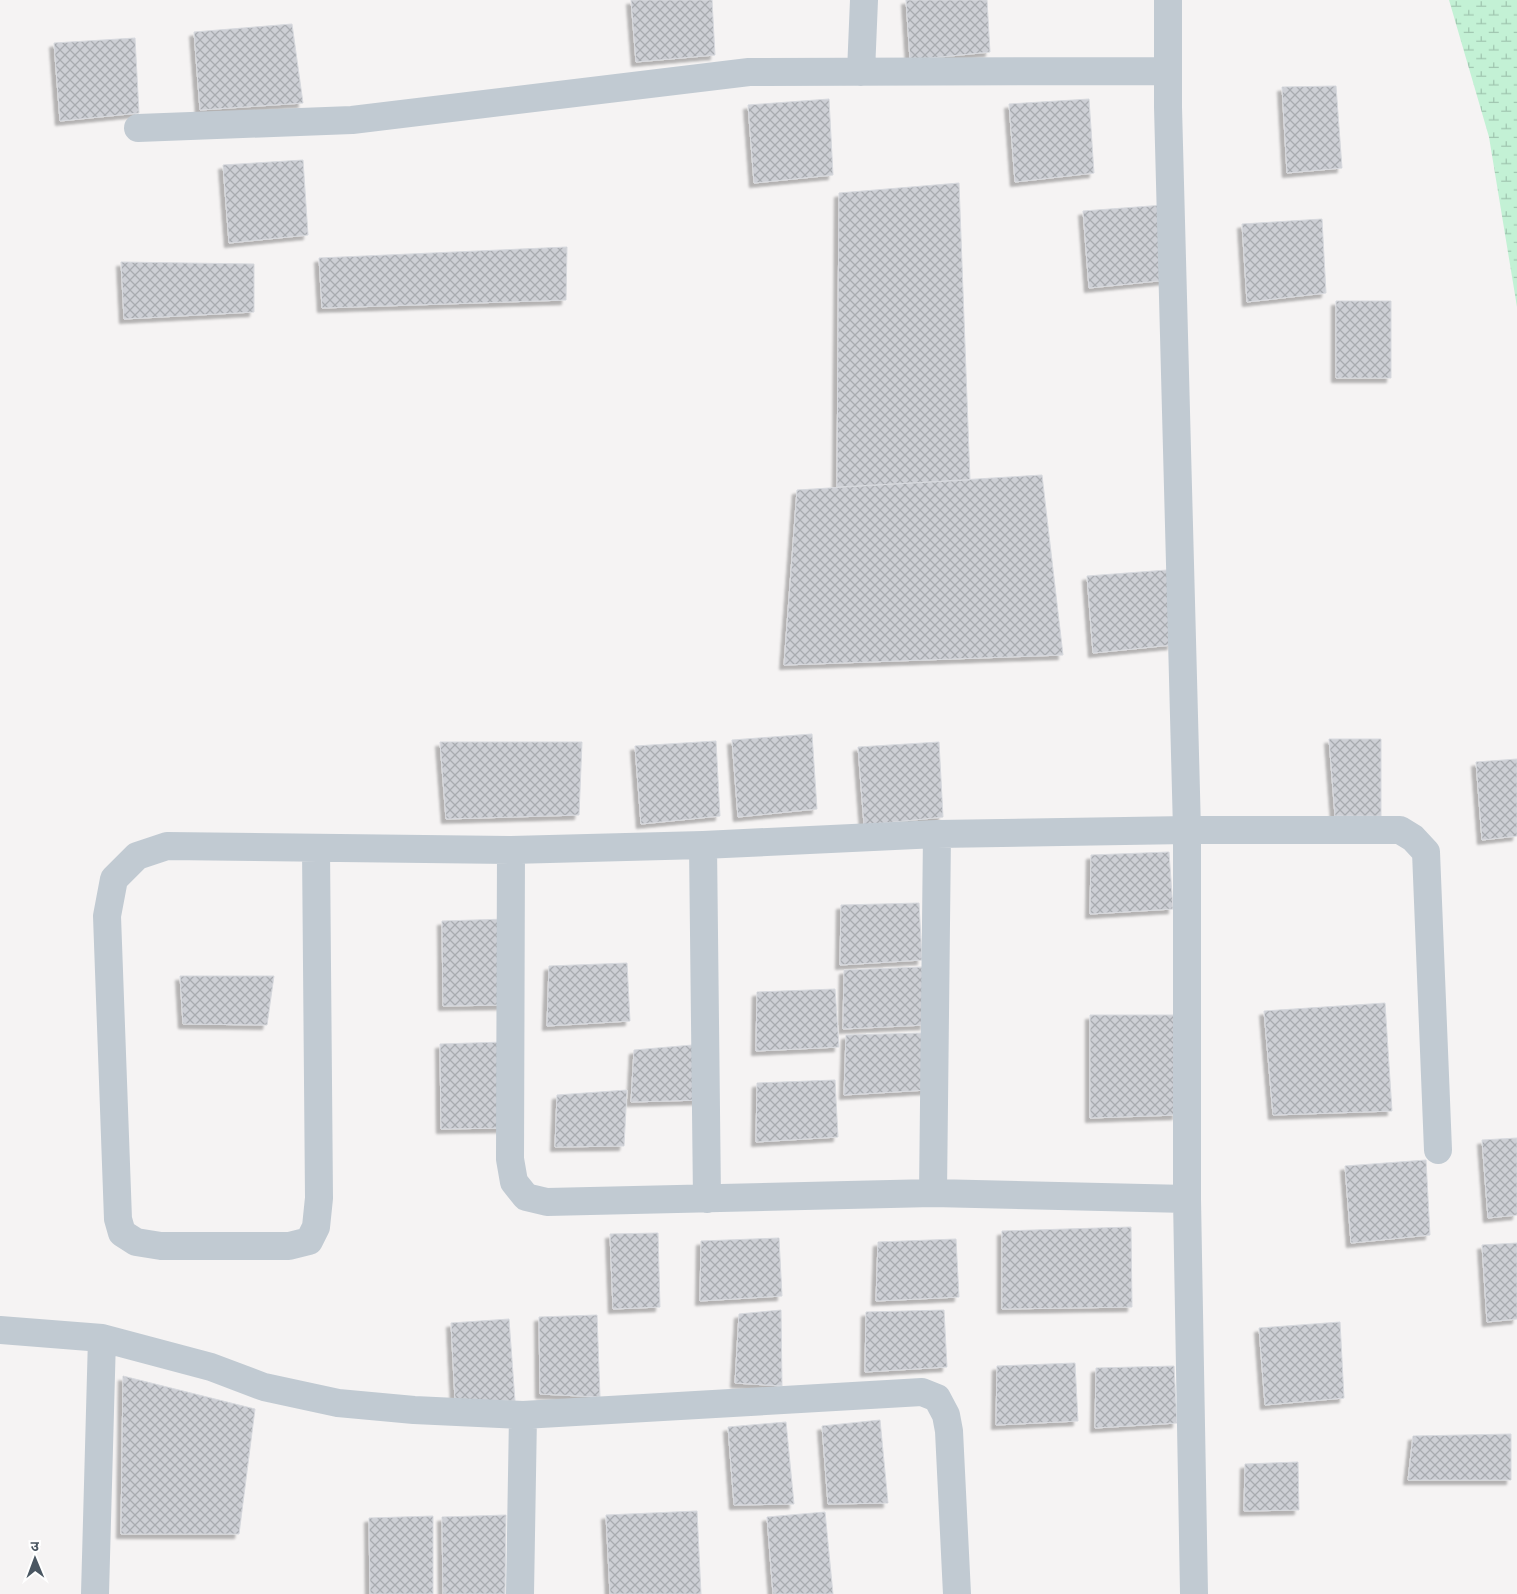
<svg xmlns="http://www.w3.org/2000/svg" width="1517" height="1594" viewBox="0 0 1517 1594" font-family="Manrope,'Noto Sans Devanagari',sans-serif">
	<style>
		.wetland { fill: url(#wetland-marsh) }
		.building { fill: url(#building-cross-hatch); stroke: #d7d9de; filter: url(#shadow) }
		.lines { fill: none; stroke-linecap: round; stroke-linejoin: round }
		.minor { stroke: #c1cad2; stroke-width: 28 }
	</style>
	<defs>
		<pattern id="wetland-marsh" width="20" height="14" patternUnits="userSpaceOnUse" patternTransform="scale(1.25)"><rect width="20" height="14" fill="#c3f1d5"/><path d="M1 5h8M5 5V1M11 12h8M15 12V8" fill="none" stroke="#a0c6b0"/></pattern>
		<pattern id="building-cross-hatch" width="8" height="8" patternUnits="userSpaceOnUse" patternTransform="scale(1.25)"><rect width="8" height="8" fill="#cdcfd5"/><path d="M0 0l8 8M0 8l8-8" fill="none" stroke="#a8abb0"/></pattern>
		<filter id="shadow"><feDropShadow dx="-4.5" dy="4.5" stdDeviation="1" flood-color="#0004"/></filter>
	</defs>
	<rect width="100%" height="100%" fill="#f5f3f3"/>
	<path class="wetland" d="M1449,0H1517V307L1489,137Z"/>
	<path class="building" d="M631,0H712L715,55L636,62Z
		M906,0H987L990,52L910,60Z
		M292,24L303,103L200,110L194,32Z
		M135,38L139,113L60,121L54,43Z
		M1336,86L1342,168L1287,173L1282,87Z
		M829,99L833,175L754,183L748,105Z
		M1089,99L1094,173L1015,182L1009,104Z
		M303,160L308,235L229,243L223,165Z
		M959,183L970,480L837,487L839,193Z
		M1164,205L1168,280L1089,288L1083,211Z
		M1322,219L1326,293L1247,302L1242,224Z
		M567,247L566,300L322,308L319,258Z
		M121,262L254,264V312L124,319Z
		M1336,301H1391V378H1336Z
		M1042,475L1063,655L784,665L797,490Z
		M1167,570L1172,645L1093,653L1087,576Z
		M812,734L817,809L738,817L732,740Z
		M1329,739H1381V816H1335Z
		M716,741L720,816L641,824L635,746Z
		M440,742H582L579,815L446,819Z
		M939,742L943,817L864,825L858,747Z
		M1517,759V836L1482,840L1476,762Z
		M1169,852L1173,909L1090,914L1091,855Z
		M919,903L922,960L840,965L841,905Z
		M506,919L505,1005L443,1006L442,921Z
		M627,963L630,1021L547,1026L549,966Z
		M922,967L925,1025L843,1029L844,970Z
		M180,976H274L267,1025L183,1024Z
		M835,989L839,1047L756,1051L757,992Z
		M1385,1003L1392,1111L1273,1115L1264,1011Z
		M1090,1015H1174L1177,1115L1090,1118Z
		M924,1033L927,1090L844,1095L846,1035Z
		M504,1042L503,1128L441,1129L440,1044Z
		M704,1044L701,1100L631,1102L634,1050Z
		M835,1080L838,1137L756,1142L757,1083Z
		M627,1090L624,1146L555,1147L557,1095Z
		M1517,1138V1215L1488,1218L1482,1140Z
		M1426,1160L1430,1235L1351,1243L1345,1166Z
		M1131,1227L1132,1307L1002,1309V1231Z
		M658,1233L660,1307L613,1309L610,1234Z
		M779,1238L782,1296L700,1301L701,1241Z
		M956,1239L959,1297L876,1301L878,1242Z
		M1517,1243V1319L1487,1322L1482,1245Z
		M781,1310L782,1386L735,1383L739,1314Z
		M944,1310L947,1367L865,1372L866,1312Z
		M597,1315L600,1397L540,1394L539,1317Z
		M509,1319L515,1401L455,1400L451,1323Z
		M1340,1322L1344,1398L1265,1405L1259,1328Z
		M1075,1363L1078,1421L996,1425L997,1366Z
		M1174,1366L1177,1423L1095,1428L1096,1368Z
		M123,1376L255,1409L239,1534H121Z
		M880,1420L888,1503L828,1504L822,1426Z
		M786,1422L794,1504L734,1505L728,1427Z
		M1511,1434V1480H1408L1413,1436Z
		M1298,1462L1299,1510L1244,1511L1245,1464Z
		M697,1511L701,1594H610L606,1515Z
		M825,1512L833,1594H773L767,1517Z
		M506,1515L505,1594H443L442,1517Z
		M433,1516V1594H370L369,1518Z"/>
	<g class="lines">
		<path class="minor" d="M1168,0V107L1187,830V1199L1194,1594
			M861,72L864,0
			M138,128L352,120L749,72L1167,71
			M703,845L707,1199
			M316,848L319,1198L316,1227L309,1241L289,1246H161L136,1242L122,1233L118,1219L107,916L114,879L137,856L167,846L511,850L703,845L937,834L1187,830H1400L1413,838L1426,852L1438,1150
			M511,850L510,1159L514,1182L526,1197L547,1202L933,1193L1187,1199
			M933,1193L937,834
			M0,1330L102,1338L95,1594
			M102,1338L211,1367L264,1387L338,1403L414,1410L523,1415L922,1392L937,1398L946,1415L949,1431L957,1594
			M520,1594L523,1415"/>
	</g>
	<g transform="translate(35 1559) rotate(359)" stroke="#ffffff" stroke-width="4" paint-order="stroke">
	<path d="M0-4L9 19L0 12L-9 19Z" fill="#4a5661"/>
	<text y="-8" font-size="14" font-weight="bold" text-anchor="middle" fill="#4a5661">उ</text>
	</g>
</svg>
